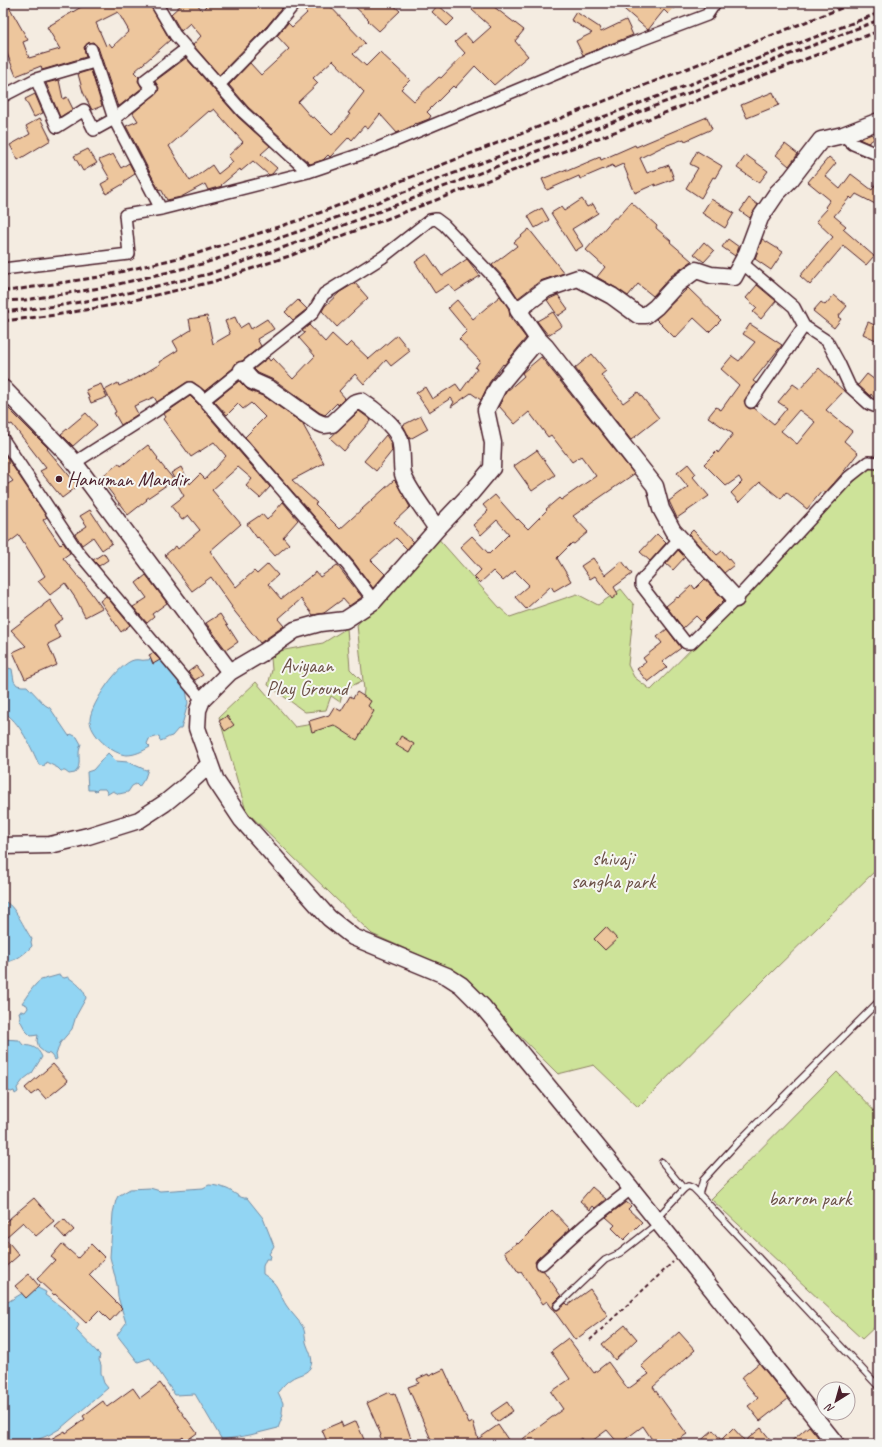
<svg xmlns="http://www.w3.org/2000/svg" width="882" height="1447" viewBox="0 0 882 1447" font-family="Caveat,sans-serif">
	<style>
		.green { fill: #cde399; stroke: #8c8162 }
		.water { fill: #92d5f3; stroke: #758ca3 }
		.building { fill: #edc69d; stroke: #4a1f2b; fill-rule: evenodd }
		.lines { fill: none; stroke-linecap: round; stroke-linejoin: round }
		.lane-casing { stroke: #4a1f2b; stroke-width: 8 }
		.street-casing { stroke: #4a1f2b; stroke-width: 14 }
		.secondary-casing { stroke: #4a1f2b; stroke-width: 19 }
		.path { stroke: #4a1f2b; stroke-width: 2; stroke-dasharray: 4 3; stroke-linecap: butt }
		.lane { stroke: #f6f6f2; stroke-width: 5.5 }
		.street { stroke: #f6f6f2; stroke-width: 11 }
		.secondary { stroke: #f6f6f2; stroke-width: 16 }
		.rail { stroke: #4a1f2b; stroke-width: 3; stroke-dasharray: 6 3; stroke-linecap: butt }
		.poi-dot { fill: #4a1f2b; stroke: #f6f6f2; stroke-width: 1.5 }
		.labels { text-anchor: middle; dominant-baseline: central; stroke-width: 4; stroke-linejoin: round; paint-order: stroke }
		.poi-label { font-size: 20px; fill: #4a1f2b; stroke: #f6f6f2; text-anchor: start }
		.park-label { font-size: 20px; fill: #6b5046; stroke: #f6f6f2 }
	</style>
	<rect width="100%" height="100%" fill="#f4ece1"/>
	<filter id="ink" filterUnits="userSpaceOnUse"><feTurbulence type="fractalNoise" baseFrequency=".025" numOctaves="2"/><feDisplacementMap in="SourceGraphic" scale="8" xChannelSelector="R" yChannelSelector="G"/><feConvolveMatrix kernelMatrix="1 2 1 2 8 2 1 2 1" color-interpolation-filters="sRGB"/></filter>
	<g filter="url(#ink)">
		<path class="green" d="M867,468L879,469V867L769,975L638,1107L594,1065L558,1074L453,970L372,934L246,811L219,717L256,682L295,727L337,720L362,702L364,690L357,625L436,536L499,607L510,617L577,594L598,605L621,589L634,605L628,665L634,677L651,690L811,527Z
			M347,628L350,669L362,681L343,690L340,702L331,696L326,710L305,712L268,685L272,670L271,658L279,651L323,643Z
			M837,1072L879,1116V1323L862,1339L711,1199Z"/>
		<path class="water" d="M3,656L7,661L8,668L12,669L14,681L17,685L22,686H27L45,705L50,708L69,736L71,734L77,737L81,744C76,755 83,764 75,773L69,774L65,771H61L58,768L46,762L44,766L39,765C32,749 19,720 3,712Z
			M155,658L167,665L175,676L186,688L188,703L181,729H178L172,736C167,737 165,740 160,741L159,736L149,739L147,744L150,747C143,751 135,755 127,755C113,755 89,734 90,719C91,704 119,663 134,660C138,659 142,661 146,660C149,660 152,659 155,658Z
			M108,753L116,761L128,762L146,770L148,769L145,778L139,787L136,784L132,786L128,792L119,794L113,791L108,794L105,789H98L96,791L93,790H88L87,772L93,770Z
			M3,901C15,904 24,929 32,939L31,942L32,946C28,951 21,956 16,959C11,961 7,962 3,965Z
			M59,975L64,978L68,977C76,983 84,988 86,998L76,1016L72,1029L60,1043L56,1055L57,1059L55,1060L50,1054L45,1053L39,1048L37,1041L38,1035L31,1036L26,1031L21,1022L19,1020L20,1016L19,1012L21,1011L25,1012L28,1008L27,1005L22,1003C26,997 35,983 41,980C47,978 53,977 59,975Z
			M3,1039L19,1040L23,1045C32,1046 38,1047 42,1057L32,1073L24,1079L17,1088L18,1092L15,1094L14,1091L11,1092L3,1089Z
			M209,1185C215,1185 221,1187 227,1189C234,1192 240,1199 247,1198L263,1218L274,1246L269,1254L271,1256L270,1259H266L263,1266V1274C279,1284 277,1290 286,1305C291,1313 298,1319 303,1327C305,1332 305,1336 306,1342C308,1350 315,1359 310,1368C305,1375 298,1374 291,1379C286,1382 282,1387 278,1392L283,1403L282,1413L283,1415L278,1428L250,1435L222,1440L195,1394L175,1395L150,1358L138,1362L117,1335L126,1323L118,1297L117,1285L110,1257L113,1213L116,1200L118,1196L130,1189L150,1188L160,1191L203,1188Z
			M36,1287L46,1292L45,1295L64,1309L79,1325L76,1330L100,1355L99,1360L101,1365V1373L104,1383L108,1388L61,1428L49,1435L27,1444H3V1303H6L31,1288Z"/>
		<path class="building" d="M3,3H7L28,40L23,42L29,58L60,49L47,27L88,3H149L170,40L134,72L139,77L138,81L142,88L118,107L98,47L93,42L88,43L84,47L86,57L42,70L41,66L16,76L6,51L3,53ZM118,12L129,31L112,47L109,43L106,46L96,23Z
			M183,3H196L202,10L209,3H286L267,26L219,75L193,45L201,36L190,23L181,31L171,14Z
			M302,3H327L365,43L353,54L366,66L380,52L410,80L401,89L414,101L439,77L441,78L465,53L455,42L465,34L473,43L491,27L472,10L477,3H489L524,30L515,41L528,56L494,85L475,66L455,88L453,86L427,112L431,116L429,119L416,124L415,123L412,126L397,133L380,114L368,129L364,126L352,140L349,137L330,157L328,155L323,160L310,164L248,107L229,85L250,63L261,75L289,49L277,36L288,23L292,27L307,13L301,7ZM333,60L364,92L348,113L350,114L332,135L314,117L312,118L298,102L318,83L313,78Z
			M351,3H391L400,11L379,31L368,21L369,20Z
			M617,3H679L668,14L664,10L648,30Z
			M438,5L454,19L447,26L432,12Z
			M576,12L599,27L601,32L626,20L633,35L583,55L576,41L592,33L571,20Z
			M186,58L238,117L270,146L261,154L277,168L272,174L269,175L253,161L241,171L240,169L221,185L222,186L208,190L205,184L181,197L167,200L161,189L159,190L126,126L138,121L133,113L158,92L159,88L155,81ZM214,109L243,142L228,156L233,162L218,174L212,165L190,181L169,146L209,111L210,112Z
			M91,70L102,106L92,110L83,92L78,74Z
			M59,80L63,99L67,97L73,109L60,117L46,83Z
			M773,92L779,105L747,118L741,105Z
			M35,94L43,113L34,117L25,99Z
			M707,117L712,129L685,141L684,139L662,147L640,158L647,173L669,165L674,179L655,186V184L635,193L623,164L614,168L613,165L580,179L579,176L547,190L542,179L567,169V171L600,157L601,160L635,145L636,147Z
			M40,118L51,140L18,160L10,145L30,134L26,126Z
			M872,134L874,139L868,143L859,139Z
			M785,144L798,154L789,166L776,155Z
			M88,149L97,163L83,171L74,156Z
			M697,151L722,166L715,178L713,177L701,198L686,188L698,168L690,164Z
			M113,154L121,168L129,163L135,174L124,181L125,183L106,194L101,184L110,179L99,160Z
			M746,155L768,171L759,183L737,168Z
			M829,157L836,163L825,176L840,189L851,174L872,190L879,178V206L856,194L852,199L850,197L834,216L846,226L843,229L874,256L866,265L843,246L810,285L800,276L833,237L816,221L827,209L825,207L830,200L808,182Z
			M749,198L758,205L750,218L740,211Z
			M582,199L587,207L593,204L598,213L572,229L583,246L575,251L551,213L561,207L564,211Z
			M711,199L734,213L725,228L702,213Z
			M631,202L657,226L656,228L671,241L670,242L692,261L671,276L653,296L638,284L628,296L616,288L597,277L605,267L586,250L614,218H617Z
			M542,208L549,220L535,228L528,216Z
			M529,229L564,273L540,281L518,298L506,280L492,265L517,246L514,242Z
			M728,239L739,247L735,256L722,247Z
			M762,239L783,252L771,270L755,259Z
			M704,242L714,251L704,262L694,254Z
			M427,254L442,276L467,259L480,276L455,292L449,284L435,293L415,262Z
			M355,283L368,298L337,327L322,311L325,306L340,292Z
			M757,285L776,301L761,319L753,312L757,308L746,298Z
			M688,288L721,320L709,332L694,318L675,338L656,319Z
			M558,295L568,309L558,316L547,300Z
			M834,295L847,306L838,317L841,319L834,328L813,311L821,302L825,305Z
			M500,296L509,309L510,317L526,338L509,359L504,365L503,364L489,383L481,400L471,393L451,407L454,402L451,398L429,412L416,393L425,387L432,399L456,384L461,391L477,369L475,368L480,361L459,339L467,331L448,308L457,300L473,319Z
			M298,300L307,309L293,320L285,312Z
			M553,312L562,326L548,335L537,321Z
			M207,316L213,344L230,334L225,321L235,317L240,328L248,323L251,329L267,319L274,329L257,339L261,346L242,361L236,363L233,368L205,391L193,382H187L157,402L154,397L134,406L138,414L121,425L114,413L116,412L105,390L118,383L119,386L137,378L160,364L159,362L178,350L173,341L191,330L189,319Z
			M868,322L879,327V334L876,340L863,334Z
			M750,324L782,345L753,381L756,383L744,401L747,407L750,409L754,408L774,424L787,408L778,402L793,384L800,389L819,368L844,391L826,410L852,431L844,441L858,453L841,475L825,493L822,491L807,509L786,492L781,499L760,482L739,502L731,493L742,482L739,477L726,486L704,464L717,451L718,453L733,434L708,417L716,407L721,410L739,385L721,369L732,356L739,361L755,342L743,334ZM799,410L815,422L797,444L781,431Z
			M309,325L325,342L332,334L346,347L351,342L369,359L397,335L410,351L391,366L386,360L364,384L355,374L339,391L345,398L338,405L337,403L325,415L320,413L276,381L258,373L254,369L268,358L270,361L273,358L293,379L315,356L299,338L305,333L302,331Z
			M592,354L606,371L601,375L623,403L638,392L659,418L631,440L575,368Z
			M541,357L634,474L573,516L588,532L574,544L572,543L557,558L571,581L554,591L551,586L526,609L515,597L529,585L515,571L503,581L493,571L480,583L474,577L481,570L460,547L472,536L489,554L509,534L497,520L481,535L473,525L488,511L483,505L495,495L517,520L518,519L528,529L547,510L546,509L559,498L561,500L596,476L581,456L572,462L551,435L548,437L529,412L515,424L499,406L506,392L524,376L522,373Z
			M867,374L879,383V400L875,399L871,394L870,396L858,385Z
			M239,381L248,390L265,397L302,423L324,463L292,480L317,503L315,504L340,529L394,480L396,482L410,507L394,522L413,542L407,549L396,538L371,560L385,574L373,588L353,561L245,437L265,417L251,403L243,409L238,404L227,415L214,401Z
			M101,384L107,397L91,403L86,390Z
			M190,396L199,405L270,487L260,498L246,486L252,479L238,467L212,490L241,524L210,551L236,587L254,571L257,574L268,564L278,575L268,584L281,599L316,572L320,577L337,565L362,597L349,606L343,599L324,613L313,615L301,599L278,619L284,626L260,643L231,607H232L211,577L192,591L181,577H182L165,555L176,546L178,549L200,530L188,515L182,520L171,506L184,496L171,473L181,467L190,484L200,474L205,479L226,456L214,442L191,457L163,419L166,417L164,414Z
			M3,403L48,448L47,449L78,486L62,498L40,471L46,468L12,424L10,425L3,419Z
			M359,411L371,420L344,451L330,438Z
			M86,413L97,425L73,446L61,434Z
			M421,416L428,429L410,439L403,425Z
			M386,435L391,443L392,451L376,471L364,461Z
			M148,445L158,458L157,459L174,480L146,499L147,500L128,515L100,478L119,463L121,466Z
			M537,450L555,475L532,491L514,466Z
			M3,452L47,517L43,520L60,545L63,542L70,553L63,558L80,579H81L102,608L85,617L76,599L65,583L50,595L38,581L45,576L19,535L3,547V487L13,481L3,469Z
			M688,464L696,474L693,477L709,496L677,518L669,501L688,487L677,473Z
			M283,502L298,520L283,537L289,544L275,556L258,537L257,538L247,524L262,514L267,520Z
			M90,510L112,543L102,550L93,537L82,545L75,534L87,526L80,516Z
			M693,530L717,555L722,551L734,565L724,573L689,534Z
			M657,534L666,543L650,561L640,552Z
			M678,550L685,557L673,570L666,564Z
			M104,553L108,560L99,566L93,560Z
			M593,558L605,575L622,561L632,574L614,587L618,594L612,599L595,576L590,579L581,566Z
			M146,575L167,603L152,614L154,617L147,623L133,607L147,598L136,583Z
			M705,579L724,600L702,622L696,616L683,628L666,606L677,597L678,598L692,585L695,589Z
			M106,596L130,625L121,632L100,601Z
			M50,600L63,619L54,625L60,638L48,644L57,665L25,679L13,652L26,646L11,630L43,606V605Z
			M220,614L238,642L226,650L206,623Z
			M667,629L681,648L662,662L667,667L648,682L637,669L646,662L643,658L662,643L657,637Z
			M153,653L160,660L153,664L149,655Z
			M196,666L203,675L195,680L188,672Z
			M357,692L371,701L368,706L374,711L357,740L334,725L312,732L309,721L329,715L334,707L341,711L350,696L353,698Z
			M227,716L234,725L225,731L219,721Z
			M401,736L414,744L409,753L396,745Z
			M606,927L617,939L605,950L594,939Z
			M53,1064L68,1081L46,1099L38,1090L31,1095L25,1088Z
			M592,1187L606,1199L595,1208L593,1206L590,1210L580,1201Z
			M34,1198L54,1221L36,1236L23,1222L5,1238L19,1255L3,1269V1224Z
			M626,1202L631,1206L628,1209L642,1222L624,1240L612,1228L615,1225L606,1217Z
			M552,1210L570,1229L537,1259L535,1262L537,1268L540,1270L544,1271L561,1296L554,1303L553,1307L555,1310H558L566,1303L568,1305L590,1289L608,1316L575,1340L547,1301L543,1304L521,1272L519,1273L504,1252L517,1243L518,1244Z
			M64,1219L74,1230L65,1238L55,1227Z
			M62,1244L78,1258L91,1244L105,1258L89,1275L122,1308L110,1321L99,1310L86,1323L67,1305L55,1294L54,1295L37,1279L55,1260L51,1257Z
			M29,1274L39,1286L26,1298L15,1286Z
			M625,1325L637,1339L615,1360L602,1344Z
			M679,1332L695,1350L653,1387L687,1434L672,1444H655L643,1426L619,1444L607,1430L588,1444H586L581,1438L573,1444H516L563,1409L551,1392L570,1379L551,1351L568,1338L594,1373L608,1362L628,1389L649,1374L641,1366Z
			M759,1363L788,1399L760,1421L748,1406L758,1398L741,1378Z
			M444,1369L469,1424L473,1422L478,1439L498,1425L511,1444H433L408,1387L419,1383L417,1379L428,1374L429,1376Z
			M160,1383L197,1433L186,1441L183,1437L174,1444H42L65,1431L66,1433L85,1419L83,1416L103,1401L107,1407L133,1388L140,1398Z
			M390,1392L391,1394L395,1393L413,1444H383L380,1436L381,1435L367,1403Z
			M507,1402L513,1411L497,1422L491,1413Z
			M356,1421L366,1444H328L322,1430L341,1422L343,1427Z
			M809,1426L818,1437L810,1444H788Z
			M733,1428L745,1441L761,1428L774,1444H697L713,1430L721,1440Z"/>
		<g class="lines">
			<defs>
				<path id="lane" d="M879,1001L738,1142L703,1180L699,1194L879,1387
					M662,1162L684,1189
					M657,1218L684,1189L688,1186L693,1188L699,1194
					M557,1306L605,1260L620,1253L657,1224"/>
				<path id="street" d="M156,3L175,35L243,112L308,172
					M91,49L114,119L161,209
					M36,79L57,127L84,110L94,130L114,119L152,89L145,80L187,48
					M219,85L272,31L295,3
					M3,96L36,79L94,62
					M843,135L853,144L879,155
					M742,263L794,307L804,326L827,341L839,363L850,387L869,404L879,408
					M3,269L129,254L125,215L161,209L308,172L373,150L601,55L707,15L715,3
					M204,400L312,314L324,294L383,257L430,220L436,219L444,225L500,284L518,310
					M751,402L804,326
					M3,439L78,552L202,700
					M74,463L151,414L190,388L196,392L204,400L348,566L374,601
					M680,538L641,581V585L686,643H691L745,590L849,477L868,462L879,463
					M542,1264L585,1225L632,1188"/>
				<path id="secondary" d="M242,370L252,381L270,389L315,421L324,425L332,424L354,403L361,401C372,408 397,427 400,440C403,451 401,463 403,474C406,487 429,516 437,529
					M3,388L70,457L230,672L202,700L198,710L197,728L216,781L242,820L329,918L353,937L447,976L461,985L483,1007L618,1172L836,1444
					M736,599L673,531L661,509L655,486L546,347L538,339L518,310L546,289L578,278L612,296L638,315H646L656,307L677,284L696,270L711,275L734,277L747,253L760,218L777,193L791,179L821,140L843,135L879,121
					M230,672L264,652L295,630L320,623L345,620L374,601L437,529L472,492L492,468L493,443L486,410L498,387L538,339
					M3,846L50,845L88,836L139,820L165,803L187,785L210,764"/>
			</defs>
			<use href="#lane" class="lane-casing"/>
			<use href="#street" class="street-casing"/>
			<use href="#secondary" class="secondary-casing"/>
			<path class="path" d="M590,1340L673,1262"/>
			<use href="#lane" class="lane"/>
			<use href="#street" class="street"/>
			<use href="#secondary" class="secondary"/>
			<path class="rail" d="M3,291L14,290L99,277L195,254L309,217L854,3
				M3,301L25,300L106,287L202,264L306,229L879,13
				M3,312L56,306L110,297L209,274L310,238L879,20
				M3,321L56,315L113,305L212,282L292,255L879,31"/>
		</g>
	</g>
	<circle class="poi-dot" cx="59" cy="479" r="4"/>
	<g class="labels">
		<g class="poi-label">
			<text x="67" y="479">Hanuman Mandir</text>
		</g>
		<g class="park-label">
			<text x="307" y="665">Aviyaan<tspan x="307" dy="23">Play Ground</tspan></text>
			<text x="613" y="858">shivaji<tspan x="613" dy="23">sangha park</tspan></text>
			<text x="810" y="1198">barron park</text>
		</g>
	</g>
	<rect width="882" height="1447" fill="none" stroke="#f6f6f2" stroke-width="16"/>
	<rect x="8" y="8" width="866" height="1431" fill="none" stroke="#4a1f2b" stroke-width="1.5" filter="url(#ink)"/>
	<g transform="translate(836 1401) rotate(217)"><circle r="19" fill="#f6f6f2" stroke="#b1a0a2"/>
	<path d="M0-3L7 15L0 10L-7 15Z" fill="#4a1f2b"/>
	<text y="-6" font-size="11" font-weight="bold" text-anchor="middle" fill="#4a1f2b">N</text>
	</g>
</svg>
